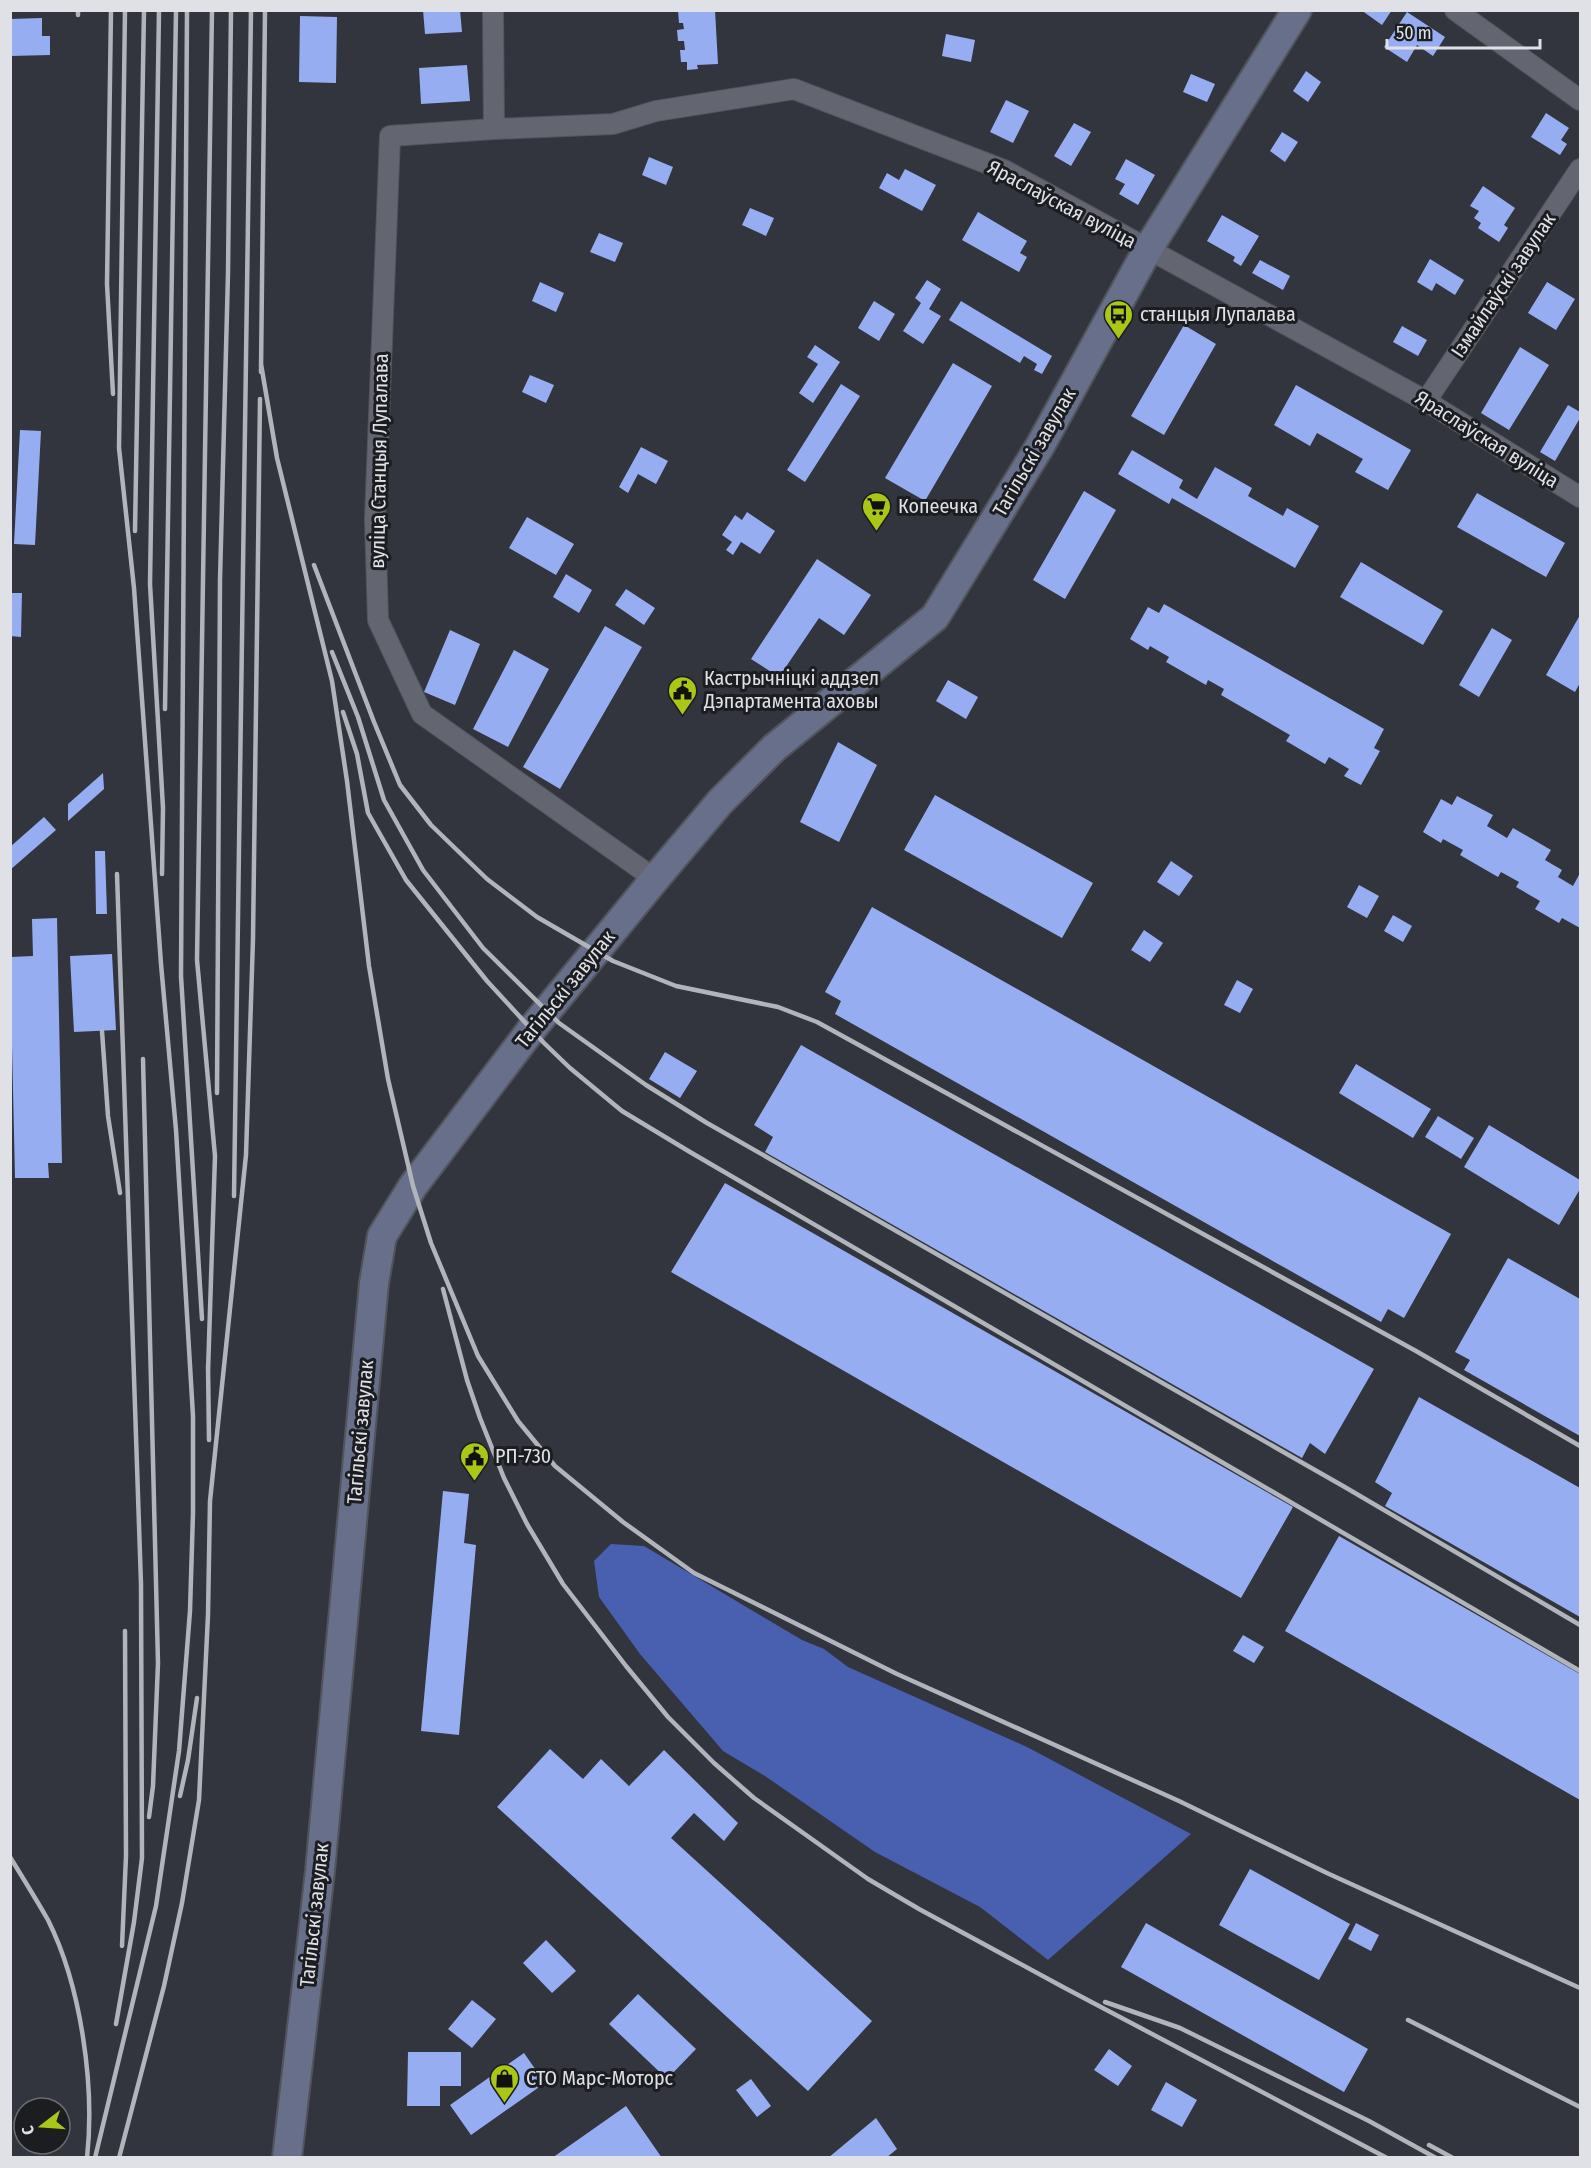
<svg xmlns="http://www.w3.org/2000/svg" width="1591" height="2168" viewBox="0 0 1591 2168" font-family="'Fira Sans Condensed',sans-serif">
	<style>
		.forest { fill: #495faf }
		.building { fill: #96adf2 }
		.lines { fill: none; stroke-linecap: round; stroke-linejoin: round }
		.minor-casing { stroke: #51545b; stroke-width: 22 }
		.secondary-casing { stroke: #51545b; stroke-width: 32 }
		.minor { stroke: #636671; stroke-width: 20 }
		.secondary { stroke: #676f8a; stroke-width: 28 }
		.rail { stroke: #b2b4bb; stroke-width: 4.5 }
		.labels { text-anchor: middle; dominant-baseline: central; stroke-width: 6; stroke-linejoin: round; paint-order: stroke }
		.street-label { font-size: 20px; fill: #dfe1e7; stroke: #1b1d21 }
		.poi-label { font-size: 20px; fill: #dfe1e7; stroke: #1b1d21; text-anchor: start }
	</style>
	<rect width="100%" height="100%" fill="#32353e"/>
	<path class="forest" d="M611,1544L644,1546L802,1640L824,1649L848,1667L1027,1747L1191,1834L1048,1960L980,1907L875,1852L765,1776L723,1751L640,1654L599,1597L594,1561Z"/>
	<path class="building" d="M423,10H460L462,32L425,34Z
		M678,10H715L718,64L697,65L698,69L687,70V62H681L680,50H685L684,41H678L677,30L684,29L683,23H679Z
		M1361,10H1392L1382,25Z
		M1407,12L1445,37L1433,56L1417,45L1407,62L1384,47Z
		M300,16L337,17L336,83L299,82Z
		M42,18V36H50V55L10,56V19Z
		M946,34L975,40L971,62L942,56Z
		M467,65L470,101L421,104L419,68Z
		M1306,71L1321,82L1308,102L1293,91Z
		M1191,74L1215,84L1207,102L1183,92Z
		M1006,100L1029,111L1013,143L990,132Z
		M1546,113L1569,128L1561,140L1567,144L1560,155L1531,137Z
		M1074,123L1091,132L1071,166L1054,156Z
		M1282,132L1298,142L1285,162L1270,151Z
		M649,157L673,167L666,185L642,175Z
		M1126,159L1155,175L1138,205L1119,194L1125,184L1115,179Z
		M905,169L936,185L922,211L879,188L887,173L899,180Z
		M1483,186L1515,208L1504,225L1508,228L1499,242L1478,228L1481,223L1474,218L1479,211L1470,206Z
		M750,208L774,218L766,236L742,225Z
		M978,212L1027,241L1020,253L1027,257L1019,272L962,240Z
		M1222,215L1259,236L1241,266L1233,261L1235,257L1207,241Z
		M599,233L623,243L615,262L590,252Z
		M1430,259L1464,280L1455,295L1436,283L1432,291L1417,282Z
		M1260,260L1290,276L1283,290L1252,273Z
		M927,280L941,289L929,309L941,316L923,344L903,331L921,303L915,298Z
		M540,282L564,293L556,312L532,301Z
		M1547,282L1575,299L1556,330L1528,313Z
		M874,301L895,314L879,341L858,328Z
		M961,301L1052,356L1042,374L1034,370L1037,364L1024,356L1020,363L949,320Z
		M1184,325L1216,344L1164,435L1131,416Z
		M1402,326L1427,340L1418,356L1393,342Z
		M815,345L840,362L813,403L799,393L818,364L807,357Z
		M1520,347L1549,365L1509,430L1481,413Z
		M953,363L992,386L925,501L885,478Z
		M530,375L554,385L546,403L522,392Z
		M841,384L860,396L805,482L787,470Z
		M1296,385L1411,450L1388,490L1355,472L1363,459L1317,433L1310,446L1274,425Z
		M1568,405L1580,412V418L1555,461L1540,452Z
		M20,430L41,431L35,545L14,544Z
		M641,447L668,461L656,484L638,474L628,493L619,487Z
		M1132,450L1183,480L1179,488L1197,499L1215,467L1252,488L1248,496L1283,516L1287,508L1319,526L1295,568L1172,498L1169,504L1118,474Z
		M1084,491L1116,510L1065,599L1033,580Z
		M1477,493L1565,543L1546,577L1457,527Z
		M747,512L775,531L760,554L741,542L733,555L726,550L732,542L722,535L735,515L742,520Z
		M527,517L574,544L556,575L509,548Z
		M817,559L871,595L844,635L819,618L779,677L751,659Z
		M1361,562L1443,611L1423,645L1340,597Z
		M566,574L592,590L579,613L553,597Z
		M626,589L655,608L644,625L615,605Z
		M10,593H22L21,637L10,636Z
		M1164,604L1384,729L1374,748L1380,751L1361,785L1344,776L1349,769L1329,757L1325,764L1286,741L1290,735L1221,695L1224,689L1208,680L1206,685L1166,662L1169,657L1150,646L1148,650L1130,639L1148,607L1159,613Z
		M1580,615V683L1575,692L1546,675Z
		M605,626L642,647L560,789L523,767Z
		M1492,628L1512,640L1479,697L1459,685Z
		M450,630L480,644L455,705L424,692Z
		M514,650L549,669L508,747L473,729Z
		M948,680L978,697L966,719L936,701Z
		M838,742L877,765L839,842L800,822Z
		M103,773L104,789L68,821V804Z
		M935,795L1093,883L1062,938L904,850Z
		M1457,796L1493,815L1487,826L1507,838L1513,828L1551,850L1545,860L1562,870L1558,877L1573,886L1580,873V928L1562,918L1559,923L1535,909L1540,901L1516,887L1519,882L1501,872L1498,877L1460,855L1463,850L1443,839L1441,843L1423,832L1441,799L1452,805Z
		M44,817L56,830L10,870V847Z
		M95,851H105L107,914H96Z
		M1171,861L1193,876L1179,896L1157,882Z
		M1359,885L1379,896L1367,918L1347,907Z
		M872,907L1451,1234L1404,1318L1388,1309L1381,1322L835,1014L841,1001L825,992Z
		M1393,915L1412,926L1403,942L1384,931Z
		M57,918L62,1163H48L49,1178H15L10,957L33,956L32,919Z
		M1144,930L1163,943L1150,962L1131,950Z
		M112,954L116,1030L74,1032L70,956Z
		M1237,980L1253,989L1240,1013L1224,1005Z
		M801,1045L1374,1369L1325,1454L1310,1443L1302,1458L765,1152L773,1137L754,1125Z
		M665,1052L697,1071L680,1098L649,1079Z
		M1356,1064L1431,1109L1413,1138L1339,1093Z
		M1438,1116L1474,1138L1461,1159L1425,1137Z
		M1489,1125L1580,1180V1189L1559,1225L1464,1167Z
		M725,1183L1293,1507L1241,1598L671,1272Z
		M1508,1258L1580,1299V1436L1464,1370L1470,1360L1455,1352Z
		M1419,1397L1580,1488V1617L1385,1506L1392,1493L1375,1482Z
		M443,1491L469,1494L464,1543L476,1545L459,1735L421,1731Z
		M1339,1536L1580,1674V1800L1285,1631Z
		M1243,1635L1264,1647L1254,1663L1233,1651Z
		M550,1749L583,1779L601,1759L629,1786L664,1750L738,1823L724,1841L694,1813L671,1838L872,2021L808,2091L497,1807Z
		M1250,1869L1350,1924L1319,1980L1219,1925Z
		M1146,1923L1368,2049L1344,2092L1121,1967Z
		M1356,1923L1379,1935L1371,1951L1348,1939Z
		M546,1940L576,1971L552,1993L523,1963Z
		M638,1994L696,2049L667,2079L609,2024Z
		M472,2000L496,2019L472,2048L448,2029Z
		M1109,2049L1132,2066L1118,2086L1094,2070Z
		M408,2052H461V2086H440V2106H407Z
		M524,2053L545,2083L471,2135L450,2105Z
		M751,2079L771,2106L757,2117L736,2090Z
		M1166,2082L1197,2100L1182,2127L1151,2110Z
		M626,2106L662,2158H552Z
		M876,2118L897,2149L886,2158H828Z"/>
	<g class="lines">
		<defs>
			<path id="minor" d="M493,10L494,129L390,136L375,519L378,620L422,714L655,879
				M1455,10L1580,100
				M494,129L613,124L656,111L794,89L1004,170L1426,401L1580,497
				M1426,401L1580,169"/>
			<path id="secondary" d="M287,2158L320,1871L374,1283L382,1236L413,1186L531,1030L655,879L720,802L774,748L935,617L1040,446L1148,249L1297,10"/>
		</defs>
		<use href="#minor" class="minor-casing"/>
		<use href="#secondary" class="secondary-casing"/>
		<use href="#minor" class="minor"/>
		<use href="#secondary" class="secondary"/>
		<path class="rail" d="M111,10L107,284L113,394
			M159,10L150,584L163,808L162,874
			M187,10L181,976L202,1319
			M78,15V10
			M261,364L277,458L332,681L347,781L369,966L388,1079L413,1186L431,1243L478,1356L518,1421L555,1466L623,1522L694,1573L897,1674L1179,1801L1329,1874L1580,1988
			M261,372L265,10
			M135,531L144,10
			M314,565L374,722L400,785L431,825L487,879L537,917L613,961L676,986L778,1007L817,1022L1416,1351L1580,1446
			M332,652L358,717L384,800L423,870L483,948L559,1023L646,1085L707,1123L1343,1486L1580,1625
			M165,709L176,10
			M343,712L357,754L368,813L406,880L487,981L544,1043L570,1068L622,1111L690,1152L1580,1671
			M102,1031L108,1116L120,1193
			M143,1059L158,1663L153,1786L149,1817
			M217,1093L220,580L228,273L231,10
			M234,1196L251,10
			M443,1289L467,1380L480,1418L504,1478L527,1524L563,1584L626,1666L668,1717L714,1763L754,1798L868,1879L919,1909L1063,1987L1387,2158
			M208,1365L209,1440
			M208,1372L215,1156L197,960L212,10
			M180,1796L188,1760L197,1698
			M10,1857C23,1878 36,1899 48,1920C81,1986 95,2085 87,2158
			M122,1946L126,1856L125,1631
			M1105,2002L1180,2028L1369,2121L1436,2158
			M1408,2020L1580,2107
			M116,2024L134,1922L142,1858L141,1584L117,874
			M1429,2145L1453,2158
			M95,2158L156,1906L179,1751L190,1611L193,1513V1416L176,1130L161,964L134,588L119,448L125,10
			M119,2158L164,1986L182,1903L199,1800L208,1615L210,1501L246,1155L253,939L260,399"/>
	</g>
	<defs>
		<symbol id="bus-pin" viewBox="-11 -11 22 30"><path d="M0 17L-7.5 6A9.5 9.5 0 1 1 7.5 6Z" fill="#aac717" stroke="#1b1d21"/><path d="M-5-6H5V4H4V6H2V4H-2V6H-4V4H-5ZM-3.5-4V0h7V-4ZM-3.5 1.2v1.5H-2V1.2ZM2 1.2v1.5H3.5V1.2Z" fill="#111"/></symbol>
		<symbol id="supermarket-pin" viewBox="-11 -11 22 30"><path d="M0 17L-7.5 6A9.5 9.5 0 1 1 7.5 6Z" fill="#aac717" stroke="#1b1d21"/><path d="M-6-5.5h2.5l.6 2H6L4.5 2H-2.5L-4.4-4H-6ZM-1.5 3.2a1.3 1.3 0 1 0 .1 0ZM3 3.2a1.3 1.3 0 1 0 .1 0Z" fill="#111"/></symbol>
		<symbol id="civic-pin" viewBox="-11 -11 22 30"><path d="M0 17L-7.5 6A9.5 9.5 0 1 1 7.5 6Z" fill="#aac717" stroke="#1b1d21"/><path d="M-.6-6.5H3V-4.5H.6V-3L4-1V1h2V6H-6V1h2V-1L-.6-3ZM-1.2 2.5V6h2.4V2.5Z" fill="#111"/></symbol>
		<symbol id="shop-pin" viewBox="-11 -11 22 30"><path d="M0 17L-7.5 6A9.5 9.5 0 1 1 7.5 6Z" fill="#aac717" stroke="#1b1d21"/><path d="M-5-2.5h2.3a2.7 3.5 0 0 1 5.4 0H5L5.5 6h-11ZM-1.5-2.5h3a1.5 2.3 0 0 0-3 0Z" fill="#111"/></symbol>
	</defs>
	<g fill-rule="evenodd">
		<use href="#bus-pin" x="1102" y="298" width="33" height="45"/>
		<use href="#supermarket-pin" x="860" y="490" width="33" height="45"/>
		<use href="#civic-pin" x="666" y="674" width="33" height="45"/>
		<use href="#civic-pin" x="458" y="1440" width="33" height="45"/>
		<use href="#shop-pin" x="488" y="2062" width="33" height="45"/>
	</g>
	<g class="labels">
		<g class="street-label">
			<text transform="translate(1062 204) rotate(28)">Яраслаўская вуліца</text>
			<text transform="translate(1503 285) rotate(-56)">Ізмайлаўскі завулак</text>
			<text transform="translate(1487 439) rotate(32)">Яраслаўская вуліца</text>
			<text transform="translate(1034 452) rotate(-60)">Тагільскі завулак</text>
			<text transform="translate(379 461) rotate(-89)">вуліца Станцыя Лупалава</text>
			<text transform="translate(565 989) rotate(-51)">Тагільскі завулак</text>
			<text transform="translate(360 1432) rotate(-85)">Тагільскі завулак</text>
			<text transform="translate(314 1915) rotate(-84)">Тагільскі завулак</text>
		</g>
		<g class="poi-label">
			<text x="1140" y="314">станцыя Лупалава</text>
			<text x="898" y="506">Копеечка</text>
			<text x="704" y="678">Кастрычніцкі аддзел<tspan x="704" dy="23">Дэпартамента аховы</tspan></text>
			<text x="495" y="1456">РП-730</text>
			<text x="526" y="2078">СТО Марс-Моторс</text>
		</g>
	</g>
	<rect width="1591" height="2168" fill="none" stroke="#dfe1e7" stroke-width="24"/>
	<g transform="translate(42 2126) rotate(253)"><circle r="28" fill="#1b1d21" stroke="#696b70" stroke-width="1.5"/>
	<path d="M0-4.5L10 22L0 15L-10 22Z" fill="#aac717"/>
	<text y="-9" font-size="16" font-weight="bold" text-anchor="middle" fill="#dfe1e7">С</text>
	</g>
	<path d="M1387 39v9h153v-9" fill="none" stroke="#dfe1e7" stroke-width="3"/>
	<text x="1396" y="39" font-size="18" fill="#dfe1e7" stroke="#1b1d21" stroke-width="4.5" paint-order="stroke">50 m</text>
</svg>
